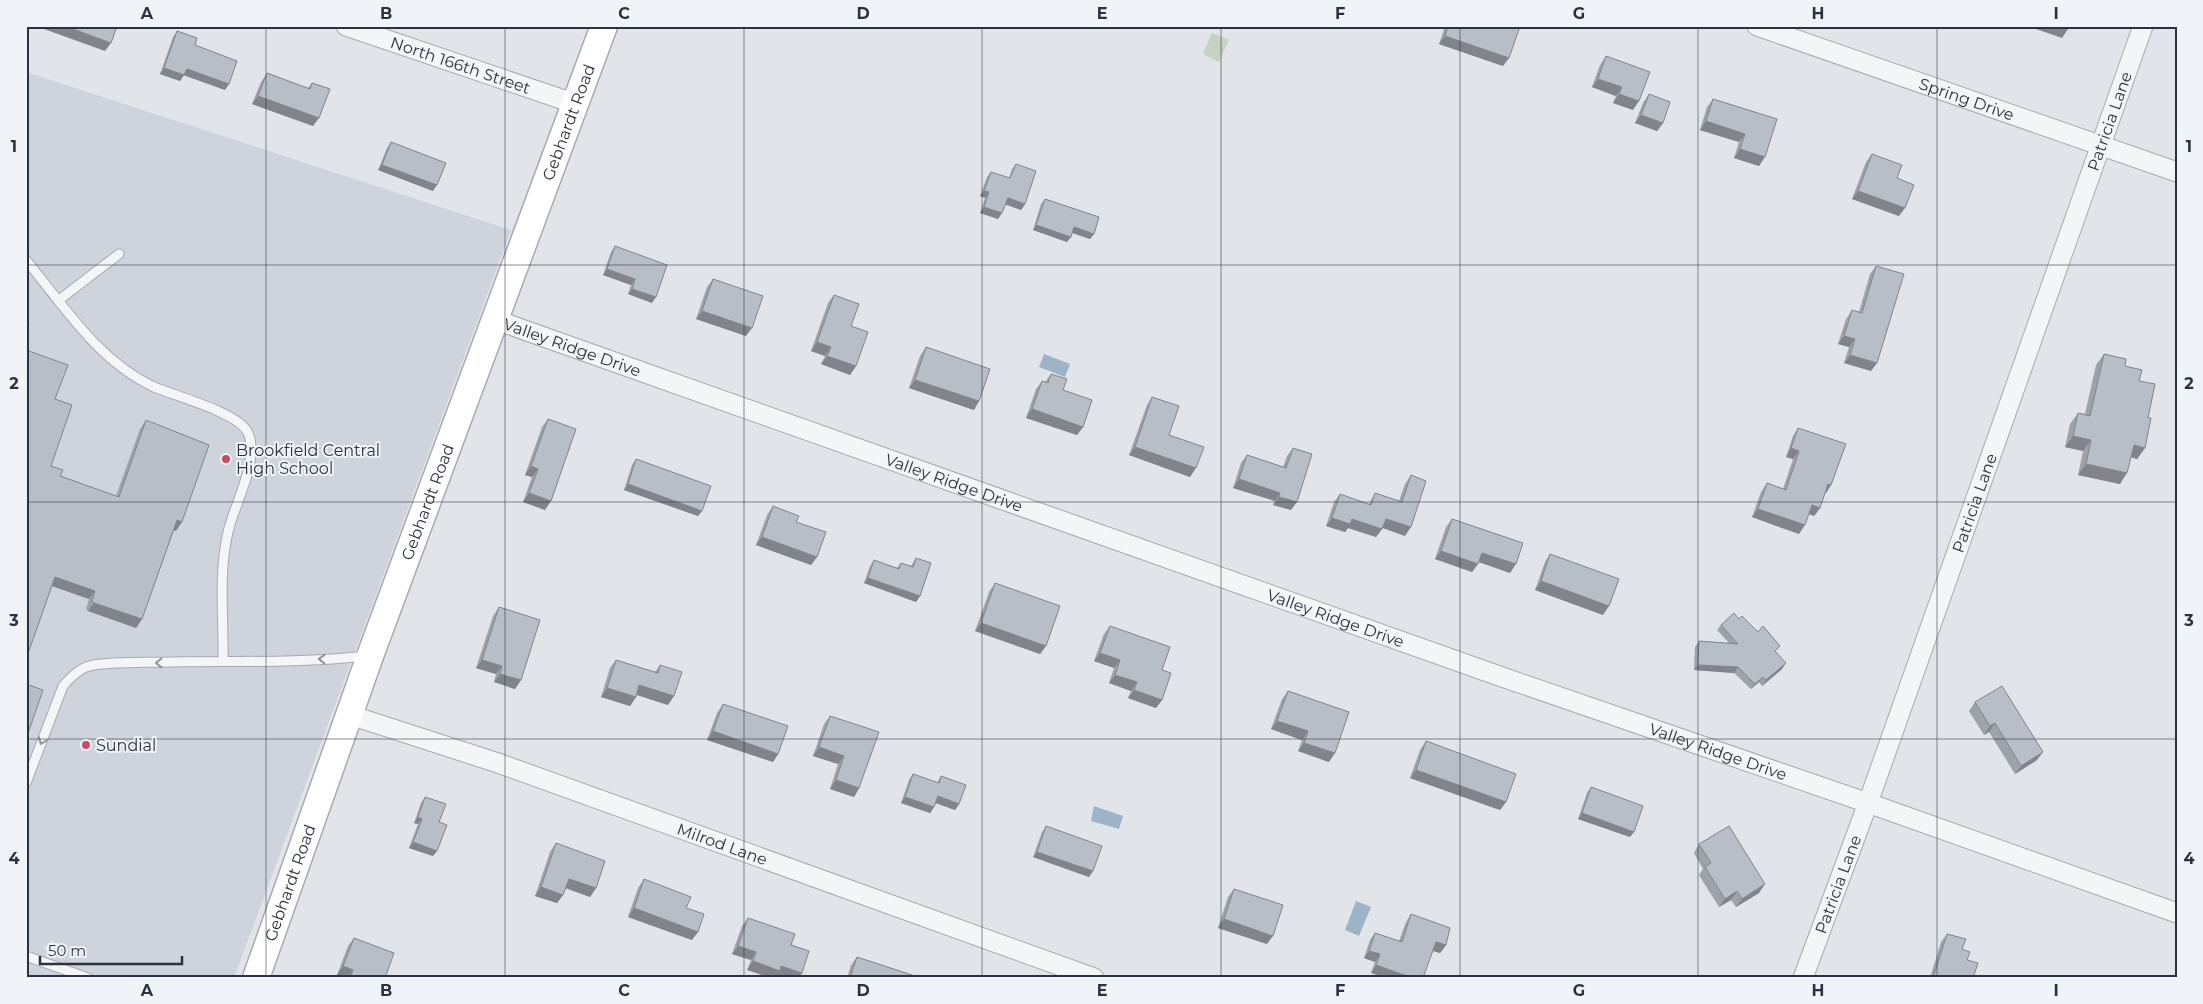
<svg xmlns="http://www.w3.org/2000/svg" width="2203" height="1004" viewBox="0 0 2203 1004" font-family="Montserrat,sans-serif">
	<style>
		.built { fill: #cfd3db }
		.green { fill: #c7d3c2 }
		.water { fill: #9db3c8 }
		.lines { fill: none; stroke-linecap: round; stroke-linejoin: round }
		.lane-casing { stroke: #a6abb3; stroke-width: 11 }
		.street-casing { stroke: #a6abb3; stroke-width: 21 }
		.secondary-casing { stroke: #a6abb3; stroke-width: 29 }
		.lane { stroke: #f3f5f7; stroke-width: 9 }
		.street { stroke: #f3f5f7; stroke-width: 19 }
		.secondary { stroke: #fff; stroke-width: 26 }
		.wall { fill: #9ea3aa }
		.shaded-wall { fill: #81858b }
		.building { fill: #b8bec6; stroke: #81858b }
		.oneway { stroke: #8e949c }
		.grid { fill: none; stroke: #2a3240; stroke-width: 1; stroke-opacity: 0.55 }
		.poi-dot { fill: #c94b61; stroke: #f0f3f7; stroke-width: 2 }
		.labels { text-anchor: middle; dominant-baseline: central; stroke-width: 4; stroke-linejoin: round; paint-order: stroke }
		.street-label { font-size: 16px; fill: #2a3240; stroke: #f0f3f7 }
		.poi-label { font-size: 16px; fill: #2a3240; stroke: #f0f3f7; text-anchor: start }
		.neatline { fill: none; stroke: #2a3240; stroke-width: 2 }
		.grid-label { font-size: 16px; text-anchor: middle; font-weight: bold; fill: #2a3240 }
	</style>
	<rect width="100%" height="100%" fill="#e1e4e9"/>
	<path class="built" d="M26,72L511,230L234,978H26Z"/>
	<path class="green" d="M1212,33L1229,40L1219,62L1203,54Z"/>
	<path class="water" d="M1044,354L1070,364L1065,377L1039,367Z
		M1094,806L1123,816L1119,829L1091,821Z
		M1356,901L1371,907L1359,936L1345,930Z"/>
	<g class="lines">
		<defs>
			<path id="lane" d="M26,260C64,306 98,361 154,387C175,396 240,413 248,433C260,460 234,505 228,532C218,574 224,619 223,661
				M59,300L119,254
				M26,783L63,686C69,679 77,671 86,667C104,661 149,663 170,662C235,661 302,663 367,656
				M26,956L88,978"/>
			<g id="street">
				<path id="s1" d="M346,26L576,104"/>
				<path id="s2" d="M1757,26L2177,172"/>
				<path id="s3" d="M496,320L1502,677L1868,803L2177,913"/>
				<path id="s4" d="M350,715L498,763L1094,978"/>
				<path id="s5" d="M1803,978L1868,803L2143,26"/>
			</g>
			<g id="secondary">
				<path id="s6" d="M256,978L370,656L604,26"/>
			</g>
		</defs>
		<use href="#lane" class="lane-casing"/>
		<use href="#street" class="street-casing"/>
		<use href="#secondary" class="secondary-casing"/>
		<use href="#lane" class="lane"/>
		<use href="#street" class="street"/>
		<use href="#secondary" class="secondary"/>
	</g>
	<path class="wall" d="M1445,26H1509L1503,66L1439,44Z
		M177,31L195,45L225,90L184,75L180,81L160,74L173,37Z
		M1606,56L1633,110L1613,103L1616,96L1592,87L1600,65Z
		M267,73L308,88L312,83L313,126L252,104L261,82Z
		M1649,94L1663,123L1657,131L1635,123L1643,103Z
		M1713,99L1777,119L1759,166L1734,158L1739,142L1700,130L1707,107Z
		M391,142L433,191L378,170L387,148Z
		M1872,154L1897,178L1899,216L1852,199L1866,162Z
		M1016,164L1025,204L1021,210L1006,204L998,219L980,213L985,198L980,196L987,177L991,172L1009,178L1012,169Z
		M1045,199L1094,234L1090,239L1072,233L1067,242L1033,230L1041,204Z
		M615,246L652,303L628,294L631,285L603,275L611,252Z
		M1876,266L1871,371L1844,363L1849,347L1838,344L1846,319L1852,310L1859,312L1870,274Z
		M713,279L746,336L696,319L707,287Z
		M834,295L851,326L856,366L850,375L821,364L825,356L811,351L828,303Z
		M926,347L974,410L909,388L920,356Z
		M2104,354L2125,366L2139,381L2148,418L2145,448L2137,459L2131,457L2120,484L2078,475L2083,451L2065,447L2070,424L2078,413L2085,414L2096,365Z
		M1051,374L1063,390L1083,427L1077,435L1026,418L1036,389L1042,381L1045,382Z
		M1152,397L1169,435L1190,477L1129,455L1147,405Z
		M55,399L51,466L60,476L116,496L140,429L146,420L176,531L174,530L142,619L136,628L88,611L86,609L89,599L52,586L26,659Z
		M548,419L545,510L523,502L532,477L525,475L542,427Z
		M1798,428L1831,485L1826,493H1825L1820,508L1814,516L1809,514L1799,534L1752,517L1761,492L1767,483L1783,489L1793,459L1786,457L1793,436Z
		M1293,448L1291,510L1273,505L1275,501L1233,488L1241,463L1247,455L1283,467L1287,456Z
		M636,459L702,511L698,516L624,490L632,465Z
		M1411,475L1405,536L1383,528L1376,537L1348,528L1345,532L1326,526L1334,502L1340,494L1369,504L1375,493L1399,501L1405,484Z
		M773,506L796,522L811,565L756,545L767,515Z
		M1452,519L1510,573L1479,562L1472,572L1435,559L1446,527Z
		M1550,554L1603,615L1535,590L1545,562Z
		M916,558L920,596L916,602L864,583L870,566L874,560L897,568L901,563L911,566Z
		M995,583L1046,646L1040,654L975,631L989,592Z
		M499,607L521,680L515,689L494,682L496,674L476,668L493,616Z
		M1739,619L1776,652L1782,669L1762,686L1759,682L1751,689L1734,673L1694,670L1695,647L1699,641L1729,643L1717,630L1721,625Z
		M1110,626L1162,670V700L1156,708L1128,698L1131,691L1109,683L1114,668L1094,661L1104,634Z
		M616,660L655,672L660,665L668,705L637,695L636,697L630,706L601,697L610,668Z
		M1288,691L1329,762L1298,751L1302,740L1271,729L1282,699Z
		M1975,702L2037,760L2015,774L1989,732L1984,735L1969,711Z
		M723,704L778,754L773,762L707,740L717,713Z
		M830,716L859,788L854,797L830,789L838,764L813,756L824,724Z
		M1426,741L1506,802L1500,810L1410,778L1420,750Z
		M913,774L937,783L941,776L959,804L955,810L935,803L934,807L930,813L901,803L909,780Z
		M1591,787L1630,837L1578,819L1587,793Z
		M425,797L439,822L433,856L409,848L418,824L414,823L421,803Z
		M1046,826L1093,871L1089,877L1033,857L1042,832Z
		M556,843L596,888L590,897L565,888L563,895L557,903L535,896L550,852Z
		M1699,844L1759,893L1736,907L1731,900L1719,907L1699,875L1703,869L1694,853Z
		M644,879L686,908L692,940L628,917L638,888Z
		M1234,889L1267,944L1218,928L1228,897Z
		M1411,914L1446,945L1440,953L1433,951L1371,973L1375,962L1364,958L1370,940L1375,933L1399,941L1406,922Z
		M748,918L791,945L799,978H784L777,975L747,970L751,960L732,954L742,926Z
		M1947,934L1962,949L1967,960L1973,978H1930L1941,942Z
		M354,938L385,978H345L337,975L348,946Z
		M857,957L918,978H847L851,965Z"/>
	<path class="shaded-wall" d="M46,26H65L111,43L105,51L44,29Z
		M2028,26H2059L2068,29L2062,38Z
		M1445,36L1509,58L1503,66L1439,44Z
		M164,68L184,75L180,81L160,74Z
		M187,69L229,84L225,90L183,75Z
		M1598,79L1622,87L1616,96L1592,87Z
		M1619,94L1639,101L1633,110L1613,103Z
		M258,96L319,118L313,126L252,104Z
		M1641,115L1663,123L1657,131L1635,123Z
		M1706,121L1745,134L1739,142L1700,130Z
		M1740,149L1765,157L1759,166L1734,158Z
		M382,165L437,185L433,191L378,170Z
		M984,191L989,192L985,198L980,196Z
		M1858,191L1905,208L1899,216L1852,199Z
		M1008,198L1025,204L1021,210L1004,204Z
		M984,207L1002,213L998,219L980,213Z
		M1036,225L1071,237L1067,242L1033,230Z
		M1074,227L1094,234L1090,239L1070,232Z
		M607,269L635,279L631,285L603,275Z
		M632,289L656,297L652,303L628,294Z
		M702,311L752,328L746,336L696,319Z
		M1844,336L1855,339L1849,347L1838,344Z
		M817,342L831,347L825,356L811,351Z
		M1850,355L1877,363L1871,371L1844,363Z
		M827,356L856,366L850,375L821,364Z
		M915,380L979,401L974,410L909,388Z
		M1032,409L1083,427L1077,435L1026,418Z
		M2073,436L2091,440L2083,451L2065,447Z
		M2134,445L2145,448L2137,459L2126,456Z
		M1135,447L1196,468L1190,477L1129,455Z
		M1791,448L1799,451L1793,459L1786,457Z
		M2086,464L2127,473L2120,484L2078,475Z
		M531,466L538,469L532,477L525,475Z
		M1239,479L1280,493L1275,501L1233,488Z
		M628,484L702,511L698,516L624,490Z
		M1828,484L1831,485L1826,493L1822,492Z
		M529,493L551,501L545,510L523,502Z
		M1279,497L1297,502L1291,510L1273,505Z
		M1812,505L1820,508L1814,516L1806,513Z
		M1758,509L1805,525L1799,534L1752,517Z
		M1332,518L1352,519L1382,529L1376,537L1348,528L1345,532L1326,526Z
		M1386,519L1411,527L1405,536L1380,527Z
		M177,520L182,522L176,531L171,528Z
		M762,537L817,557L811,565L756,545Z
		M1441,551L1478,564L1472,572L1435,559Z
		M1482,553L1516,564L1510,573L1476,561Z
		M55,577L95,591L89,599L49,585Z
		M868,578L920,596L916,602L864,583Z
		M1541,581L1609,606L1603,615L1535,590Z
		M94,603L142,619L136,628L88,611Z
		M981,623L1046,646L1040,654L975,631Z
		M1100,653L1120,660L1114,668L1094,661Z
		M482,660L502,666L496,674L476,668Z
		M1786,663L1782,669L1762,686L1766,680Z
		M1698,665L1738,667L1734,673L1694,670Z
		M500,674L521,680L515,689L494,682Z
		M1115,675L1137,682L1131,691L1109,683Z
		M1763,677L1759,682L1751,689L1755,684Z
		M639,685L674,696L668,705L634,694Z
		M607,688L636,697L630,706L601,697Z
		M1134,690L1162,700L1156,708L1128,698Z
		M1277,721L1308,731L1302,740L1271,729Z
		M1995,723L1989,732L1984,735L1990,726Z
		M713,731L778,754L773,762L707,740Z
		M1304,743L1335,753L1329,762L1298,751Z
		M819,747L844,756L838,764L813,756Z
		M2043,752L2037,760L2015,774L2021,766Z
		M1416,770L1506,802L1500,810L1410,778Z
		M836,780L859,788L854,797L830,789Z
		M938,796L959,804L955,810L934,802Z
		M905,797L934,807L930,813L901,803Z
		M1582,813L1634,832L1630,837L1578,819Z
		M418,817L422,819L418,824L414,823Z
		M413,842L437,851L433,856L409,848Z
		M1037,852L1093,871L1089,877L1033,857Z
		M569,879L596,888L590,897L563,887Z
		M1765,884L1759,893L1736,907L1742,899Z
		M541,887L563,895L557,903L535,896Z
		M1737,891L1731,900L1719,907L1725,899Z
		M634,908L698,932L692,940L628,917Z
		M1224,919L1273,936L1267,944L1218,928Z
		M1436,942L1446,945L1440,953L1430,950Z
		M738,946L756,952L751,960L732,954Z
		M1369,951L1380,954L1375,962L1364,958Z
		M753,961L781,966L802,973L799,978H784L777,975L775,978H771L747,970Z
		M1376,965L1413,978H1386L1371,973Z
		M343,966L353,970L348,978H345L337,975Z"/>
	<path class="building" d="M65,26H117L111,43Z
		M1448,26H1509L1519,29L1509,58L1445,36Z
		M2059,26H2069L2068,29Z
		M177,31L197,38L195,45L237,61L229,84L187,69L184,75L164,68Z
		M1606,56L1650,72L1639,101L1619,94L1622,87L1598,79Z
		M267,73L310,89L312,83L330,89L319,118L258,96Z
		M1649,94L1670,102L1663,123L1641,115Z
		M1713,99L1777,119L1765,157L1740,149L1745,134L1706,121Z
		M391,142L446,163L437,185L382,165Z
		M1872,154L1902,165L1897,178L1914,185L1905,208L1858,191Z
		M1016,164L1036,171L1025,204L1008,198L1002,213L984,207L989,192L984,191L991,172L1010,178Z
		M1045,199L1099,217L1094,234L1074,227L1071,237L1036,225Z
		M615,246L667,265L656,297L632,289L635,279L607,269Z
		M1876,266L1904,274L1877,363L1850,355L1855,339L1844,336L1852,310L1862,313Z
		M713,279L763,296L752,328L702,311Z
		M834,295L859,304L851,326L868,332L856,366L827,356L831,347L817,342Z
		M26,322L29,323L26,330Z
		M926,347L990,369L979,401L915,380Z
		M26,350L68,365L55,399L72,405L51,466L63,470L60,476L119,497L146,420L209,445L182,522L177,520L142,619L94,603L92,601L95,591L55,577L26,659Z
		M2104,354L2126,359L2125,366L2142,370L2139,381L2155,384L2148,418H2151L2145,448L2134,445L2127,473L2086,464L2091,440L2073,436L2078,413L2090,416Z
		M1051,374L1067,379L1063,390L1092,400L1083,427L1032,409L1042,381L1048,383Z
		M1152,397L1179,406L1169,435L1204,447L1196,468L1135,447Z
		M548,419L576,429L551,501L529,493L538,469L531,466Z
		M1798,428L1846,444L1831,485L1828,484L1820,508L1812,505L1805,525L1758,509L1767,483L1786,490L1799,451L1791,448Z
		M1293,448L1312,454L1297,502L1279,497L1280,493L1239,479L1247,455L1286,468Z
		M636,459L711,486L702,511L628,484Z
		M1411,475L1426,481L1411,527L1386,519L1382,529L1352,519L1350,524L1332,518L1340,494L1371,505L1375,493L1402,502Z
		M773,506L799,516L796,522L826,532L817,557L762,537Z
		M1452,519L1523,543L1516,564L1482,553L1478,564L1441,551Z
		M1550,554L1619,579L1609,606L1541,581Z
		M916,558L931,563L920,596L868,578L874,560L899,569L901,563L913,567Z
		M995,583L1060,606L1046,646L981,623Z
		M499,607L540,620L521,680L500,674L502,666L482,660Z
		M1734,613L1739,619L1742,616L1758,632L1763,626L1780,646L1775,651L1786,663L1766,680L1763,677L1755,684L1738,667L1698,665L1699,641L1738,644L1721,625Z
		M1110,626L1170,647L1162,670L1171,673L1162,700L1134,690L1137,682L1115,675L1120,660L1100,653Z
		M616,660L658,673L660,665L682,672L674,696L639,685L636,697L607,688Z
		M26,684L43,690L26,739Z
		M2002,686L2043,752L2021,766L1995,723L1990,726L1975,702Z
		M1288,691L1349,712L1335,753L1304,743L1308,731L1277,721Z
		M723,704L788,726L778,754L713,731Z
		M830,716L879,732L859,788L836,780L844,756L819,747Z
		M1426,741L1516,774L1506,802L1416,770Z
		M913,774L939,783L941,776L966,785L959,804L938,796L934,807L905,797Z
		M1591,787L1643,806L1634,832L1582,813Z
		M425,797L446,804L439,822L447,825L437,851L413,842L422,819L418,817Z
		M1046,826L1102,846L1093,871L1037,852Z
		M1729,826L1765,884L1742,899L1737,891L1725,899L1705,867L1711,863L1699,844Z
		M556,843L605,861L596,888L569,879L563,895L541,887Z
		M644,879L691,897L686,908L704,914L698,932L634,908Z
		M1234,889L1283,905L1273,936L1224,919Z
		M1411,914L1450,928L1446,945L1436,942L1423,978H1413L1376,965L1380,954L1369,951L1375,933L1402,942Z
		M748,918L795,934L791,945L809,951L802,973L781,966L780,971L753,961L756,952L738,946Z
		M1947,934L1966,939L1962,949L1970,952L1967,960L1978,963L1973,978H1933Z
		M354,938L394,953L385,978H350L353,970L343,966Z
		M857,957L918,977V978H850Z"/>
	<defs><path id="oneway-chevron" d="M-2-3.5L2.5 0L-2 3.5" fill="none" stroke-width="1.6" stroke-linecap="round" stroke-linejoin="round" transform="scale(1.25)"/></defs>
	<g class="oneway">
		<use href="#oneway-chevron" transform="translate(322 659) rotate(-178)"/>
		<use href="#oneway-chevron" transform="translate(159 663) rotate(179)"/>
		<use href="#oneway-chevron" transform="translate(42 741) rotate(111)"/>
	</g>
	<path class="grid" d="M266,26V978M505,26V978M744,26V978M982,26V978M1221,26V978M1460,26V978M1698,26V978M1937,26V978M26,265H2177M26,502H2177M26,739H2177"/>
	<g class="poi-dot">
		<circle cx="226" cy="459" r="5"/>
		<circle cx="86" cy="745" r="5"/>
	</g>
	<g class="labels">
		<g class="street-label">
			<text stroke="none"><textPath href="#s1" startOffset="121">North 166th Street</textPath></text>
			<text stroke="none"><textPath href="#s2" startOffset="222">Spring Drive</textPath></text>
			<text stroke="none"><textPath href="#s5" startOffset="910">Patricia Lane</textPath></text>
			<text stroke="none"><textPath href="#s6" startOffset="911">Gebhardt Road</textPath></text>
			<text stroke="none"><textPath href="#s3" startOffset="81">Valley Ridge Drive</textPath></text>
			<text stroke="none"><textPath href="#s3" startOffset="486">Valley Ridge Drive</textPath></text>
			<text stroke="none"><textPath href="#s6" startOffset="506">Gebhardt Road</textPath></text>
			<text stroke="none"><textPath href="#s5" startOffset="505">Patricia Lane</textPath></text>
			<text stroke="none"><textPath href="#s3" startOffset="891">Valley Ridge Drive</textPath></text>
			<text stroke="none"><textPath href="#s3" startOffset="1296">Valley Ridge Drive</textPath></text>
			<text stroke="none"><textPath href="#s4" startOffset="394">Milrod Lane</textPath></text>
			<text stroke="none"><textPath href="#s6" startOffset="101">Gebhardt Road</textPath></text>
			<text stroke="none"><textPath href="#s5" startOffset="100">Patricia Lane</textPath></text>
		</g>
		<g class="poi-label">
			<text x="236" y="450">Brookfield Central<tspan x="236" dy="18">High School</tspan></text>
			<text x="96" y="745">Sundial</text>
		</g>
	</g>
	<rect width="2203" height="1004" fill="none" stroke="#f0f3f7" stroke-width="55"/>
	<path d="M40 956v8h142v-8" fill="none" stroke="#2a3240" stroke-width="2.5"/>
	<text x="48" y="956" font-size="15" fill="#2a3240" stroke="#f0f3f7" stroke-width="4" paint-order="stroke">50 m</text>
	<rect x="28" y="28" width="2148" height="948" class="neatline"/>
	<g class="grid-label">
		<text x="147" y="19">A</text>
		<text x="386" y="19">B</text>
		<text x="624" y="19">C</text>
		<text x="863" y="19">D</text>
		<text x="1102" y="19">E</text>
		<text x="1340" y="19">F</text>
		<text x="1579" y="19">G</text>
		<text x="1818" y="19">H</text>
		<text x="2056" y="19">I</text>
		<text x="14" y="152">1</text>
		<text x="2189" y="152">1</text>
		<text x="14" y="389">2</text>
		<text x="2189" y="389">2</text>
		<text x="14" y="626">3</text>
		<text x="2189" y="626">3</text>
		<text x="14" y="864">4</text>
		<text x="2189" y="864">4</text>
		<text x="147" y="996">A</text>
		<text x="386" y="996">B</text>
		<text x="624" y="996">C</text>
		<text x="863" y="996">D</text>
		<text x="1102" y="996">E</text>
		<text x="1340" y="996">F</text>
		<text x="1579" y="996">G</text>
		<text x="1818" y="996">H</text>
		<text x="2056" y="996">I</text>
	</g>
</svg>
